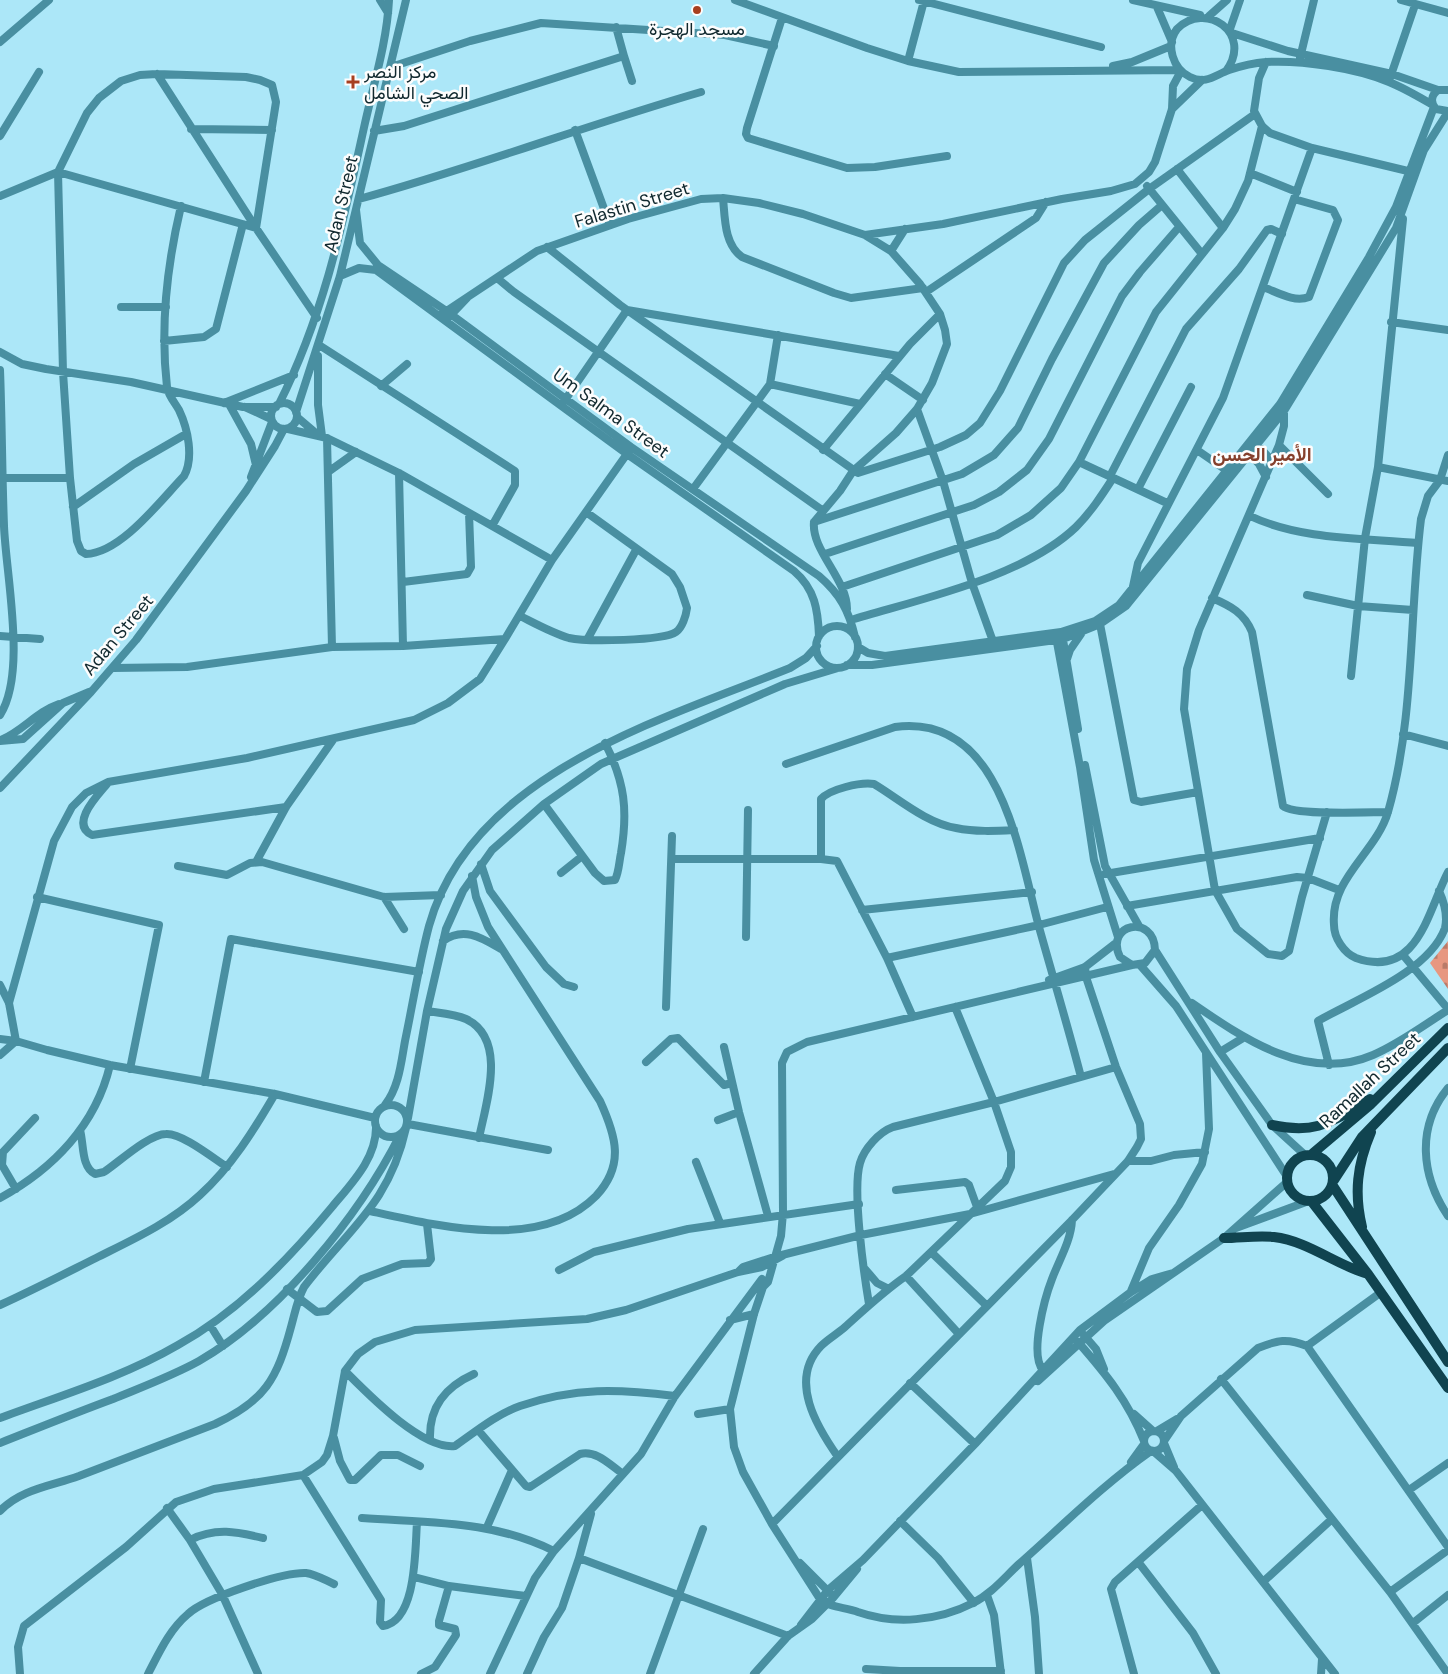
<svg xmlns="http://www.w3.org/2000/svg" width="1448" height="1674" viewBox="0 0 1448 1674" font-family="'DM Sans',Vazirmatn,sans-serif">
	<style>
		.cemetery { fill: url(#cemetery-stones) }
		.lines { fill: none; stroke-linecap: round; stroke-linejoin: round }
		.minor { stroke: #498fa1; stroke-width: 8 }
		.major { stroke: #104450; stroke-width: 10 }
		.poi-dot { fill: #a73f20; stroke: #fdfdfd; stroke-width: 2 }
		.labels { text-anchor: middle; dominant-baseline: central; stroke-width: 5; stroke-linejoin: round; paint-order: stroke }
		.poi-label { font-size: 18px; fill: #10282e; stroke: #fdfdfd }
		.street-label { font-size: 18px; fill: #10282e; stroke: #fdfdfd }
		.neighbourhood-label { font-size: 19px; font-weight: bold; fill: #85402c; stroke: #fdfdfd }
	</style>
	<defs>
		<pattern id="cemetery-stones" width="16" height="16" patternUnits="userSpaceOnUse" patternTransform="scale(1.25)"><rect width="16" height="16" fill="#e79780"/><path d="M2 7V4a2 2 0 0 1 4 0v3zM10 15v-3a2 2 0 0 1 4 0v3z" fill="#ba7b69"/></pattern>
	</defs>
	<rect width="100%" height="100%" fill="#ace7f8"/>
	<path class="cemetery" d="M1448,941V989L1430,963Z"/>
	<g class="lines">
		<path class="minor" d="M380,0L388,13
			M735,0L867,48L908,61L959,72L1180,70
			M919,0L1101,47
			M1133,0L1200,15
			M1401,0L1448,13
			M1157,7L1172,42
			M1209,16L1227,0
			M782,18L747,128L746,134L748,138L847,168L875,167L947,156
			M1230,29L1240,0
			M1232,33L1288,51L1392,74L1438,90
			M0,42L49,0
			M624,56L632,81
			M1300,58L1314,0
			M908,61L924,1
			M1266,62L1259,78L1254,111L1262,126L1270,133L1312,148L1412,172
			M1113,66L1132,62L1171,46
			M391,67L470,41L541,23L725,35L774,46
			M1226,71C1254,33 1205,0 1177,29C1165,45 1173,69 1190,77C1206,85 1215,75 1229,70C1241,66 1253,63 1266,62C1302,60 1356,68 1389,82C1404,88 1419,97 1433,105
			M157,74L256,228
			M1390,78L1415,5
			M1448,90H1438C1431,95 1430,103 1436,109L1448,111
			M1172,109L1202,80
			M191,129L272,130
			M575,130L610,225
			M374,131L404,126L624,56L616,27
			M0,136L39,72
			M1177,169L1223,228
			M1250,173L1297,192
			M1147,186L1202,254
			M0,196L58,172L256,228L317,318
			M723,198C725,218 724,244 742,257L834,293L851,298L923,288
			M359,199C473,168 587,125 701,92
			M181,206C167,265 160,326 167,387C168,395 175,403 179,410C188,429 194,458 184,476C161,500 121,553 86,554L81,551L77,541L70,478L63,372L58,172L87,113L99,98L121,81L140,75L157,74L246,77L260,80L272,85L276,102L256,228
			M356,210L360,243L378,265L445,310L631,447L819,576C840,594 849,611 855,637
			M865,235L943,224L1062,199L1111,191L1135,184L1149,172L1155,162L1172,109L1173,86L1181,71
			M547,247L620,305L858,473L940,447L966,435L980,423L1000,391L1064,263L1085,240L1149,189L1255,114
			M891,251L905,229
			M340,276L359,268L376,270L627,454L794,571C815,589 818,610 819,636
			M497,278L514,292L822,510
			M1263,287C1277,292 1294,303 1309,297L1338,220L1333,210L1294,199
			M926,292L1036,218L1046,202
			M121,307H166
			M439,316L537,251L628,219L701,199L723,198L759,203L803,214L865,235L891,251L920,284L940,314L945,330L947,344L932,383L917,409L896,433L853,471L840,491L814,522C811,550 847,579 847,609
			M448,318L467,298
			M1391,322L1448,330
			M164,341L204,337L216,329L243,224
			M319,345L515,471V485L492,526
			M0,352L22,364L46,369L131,382L243,407H276
			M318,356V405L322,436
			M0,370C2,422 2,474 4,526C6,576 27,673 0,715
			M885,374L923,400
			M770,384L860,404
			M381,386L407,364
			M224,403L294,375
			M563,403L627,310L899,356
			M271 416a13 13 0 1 1 26 0a13 13 0 1 1-26 0Z
			M229,404L251,444L256,465
			M279,404C325,312 343,222 365,123C374,83 387,41 389,0
			M245,407L271,419
			M917,409L943,481L972,583L995,647
			M1284,411V426L1279,445L1199,630L1187,669L1184,709L1215,890L1237,929L1268,954L1282,956L1289,951L1302,897L1327,812
			M296,412L340,276L406,0
			M297,417L317,434
			M288,429L327,438L399,473L552,560
			M327,438L332,647
			M1254,441L1273,462
			M1279,445L1328,494
			M823,450L910,344L940,314
			M1197,450L1226,470
			M1246,450L1259,464L1266,477
			M1448,455L1440,480L1428,496L1421,519C1409,616 1415,717 1388,812C1376,853 1330,878 1334,925C1334,938 1344,953 1356,958C1418,980 1428,910 1448,872
			M1079,462L1167,503
			M1378,467L1448,481
			M328,472L356,452
			M399,473L403,646
			M1110,476L1186,329L1239,269L1267,230L1271,229L1282,234
			M251,477L272,422
			M2,481L4,478H70
			M693,489L770,384L778,335
			M1138,489L1191,387
			M73,507L134,464L186,434
			M1250,516C1301,540 1363,538 1418,543
			M814,522L962,474L994,455L1018,428L1052,359L1104,263L1139,225L1162,205
			M825,554L974,505L999,492L1027,470L1049,439L1122,296L1140,272L1179,227
			M403,582L467,574L471,567L469,513
			M842,587L997,535L1031,515L1061,488L1079,462L1156,312L1223,228L1235,209L1248,181L1262,126
			M1132,591L1138,563L1223,398L1312,148
			M1307,595L1358,606L1413,610
			M1212,598C1231,606 1244,613 1252,632L1283,806C1294,816 1369,812 1388,812
			M520,616C536,624 552,633 569,638C586,642 663,641 676,632C682,628 686,616 687,608L680,587L672,574L586,512
			M851,620C920,599 1024,577 1076,527C1091,512 1102,495 1113,478
			M1100,624L1134,800L1141,802L1198,792
			M816 647a21 21 0 1 1 42 0a21 21 0 1 1-42 0Z
			M1062,634L1078,729
			M0,636L40,639
			M1056,637L1080,767L1094,860L1118,937
			M587,640L636,550
			M858,647L868,653L885,656L1061,632L1095,621L1119,605L1280,404L1369,257L1396,207L1434,107
			M1067,659L1070,650L1081,634
			M847,665H872L1063,639L1100,624L1126,606L1284,411L1396,228L1424,150L1448,112
			M113,668L187,667L332,647L403,646L505,639L552,560L629,451
			M1351,676L1365,538L1378,467L1403,219
			M1403,734L1448,746
			M1,740C23,731 36,712 59,704
			M0,741L23,739L63,703L89,692
			M786,764L895,727C1002,713 1019,854 1039,927C1053,977 1068,1027 1081,1077
			M1085,765L1105,866L1139,926
			M107,784C98,795 69,824 92,835L286,807
			M0,788L91,692L136,640L246,491L275,446L284,429
			M544,804L595,873L604,881L615,880C619,872 619,862 621,853C628,811 625,782 605,743
			M672,859H821L837,861L887,958L913,1017
			M821,859V799C830,789 860,782 874,784C899,799 926,823 956,828C975,832 995,831 1014,830
			M256,862L286,807L333,740
			M481,864L490,891L546,967L564,984L574,987
			M178,866L227,875L250,863L262,862L384,897L441,895
			M561,873L581,857
			M1105,874L1320,838
			M37,897L159,925L130,1069
			M384,897L404,929
			M1127,906L1297,877L1308,878L1339,890
			M862,910L1032,892
			M746,937L748,810
			M443,941C464,926 482,938 501,949
			M1155,950L1145,963L1132,965L1120,957C1104,924 1154,913 1155,950L1220,1052L1272,1125L1305,1155
			M1403,955L1448,1009
			M887,958L1039,925L1107,907
			M1132,965L807,1042L787,1052L782,1063L783,1213L781,1236L768,1282L763,1287L754,1314L730,1409L734,1447L743,1472L772,1524L820,1599C830,1608 845,1607 858,1612C895,1625 938,1621 973,1603C991,1594 1004,1578 1019,1564C1062,1526 1104,1484 1151,1451
			M1140,965L1176,1006L1286,1175
			M1049,980L1085,967L1116,943
			M0,985L9,1003L16,1041L0,1055
			M9,1003L54,841L72,807L86,793L108,782L247,758L414,720L448,703L480,679L505,639
			M1192,1003C1244,1039 1308,1083 1373,1055C1399,1044 1424,1025 1448,1010
			M666,1007L672,836
			M427,1011C440,1013 455,1014 466,1019C508,1039 486,1103 479,1138
			M0,1039L16,1041L47,1050L110,1065L275,1094L375,1118
			M724,1047L739,1112L768,1216
			M1220,1052L1243,1038
			M646,1062L671,1039L678,1038L724,1085L732,1083
			M1329,1065L1318,1021C1356,999 1429,972 1445,928C1448,915 1444,902 1439,891
			M204,1082L231,939L419,972
			M1448,1088C1416,1127 1421,1176 1448,1216
			M375 1121a16 16 0 1 1 32 0a16 16 0 1 1-32 0Z
			M385,1105C399,1087 401,1063 405,1041C413,1003 419,964 429,926C471,774 661,720 790,668L806,658L817,646
			M408,1118L427,1011L446,929L463,891L492,850L544,804L601,764L785,684L838,668
			M718,1120L739,1112
			M408,1124L548,1150
			M80,1130C84,1144 81,1167 95,1174L104,1172C119,1162 149,1134 166,1134C182,1133 213,1158 227,1167
			M1128,1161H1151L1174,1155L1205,1152
			M696,1162L720,1223
			M16,1189L2,1165L3,1152L35,1118
			M896,1190L965,1182L969,1185L977,1207
			M0,1198C53,1169 96,1125 110,1065
			M370,1211C437,1226 541,1252 596,1196C625,1165 616,1136 600,1101L488,927L476,897L472,876
			M1236,1228L1306,1202
			M931,1252L986,1305
			M865,1269L877,1283L887,1288
			M559,1270L594,1252L688,1229L859,1204
			M738,1272L743,1267L774,1257L861,1235L970,1214L1114,1174
			M906,1276L958,1333
			M287,1289L317,1312L327,1311L362,1279L402,1264L428,1263L431,1259L427,1224
			M1131,1291L1149,1248L1179,1205L1202,1164L1209,1129L1206,1053
			M869,1304C864,1274 852,1190 860,1163C864,1149 879,1132 893,1127L994,1102L1116,1067
			M0,1305C33,1290 64,1274 96,1258C132,1240 170,1223 200,1195C231,1167 254,1130 275,1094
			M730,1320L754,1314
			M210,1325L223,1346
			M1083,1334L1096,1349L1104,1369
			M1078,1342C1106,1374 1128,1401 1144,1441
			M1307,1346L1380,1293
			M1043,1370C1029,1355 1045,1297 1052,1279C1059,1260 1071,1241 1072,1220
			M345,1371C368,1394 422,1450 455,1446C475,1432 497,1414 520,1406C576,1387 618,1389 675,1396
			M1221,1379L1390,1592L1448,1674
			M1038,1381L1104,1321L1224,1238L1286,1183
			M910,1383L975,1444
			M698,1414L730,1409
			M1134,1414L1153,1431
			M0,1418C59,1396 123,1377 178,1345C239,1311 288,1260 332,1207C351,1184 377,1158 376,1126
			M478,1430L526,1486L530,1487L580,1454C597,1450 610,1465 623,1474
			M1157,1431L1177,1419
			M1144 1441a10 10 0 1 1 20 0a10 10 0 1 1-20 0Z
			M334,1438L340,1461L350,1480H355L381,1455H398L420,1466
			M430,1439C429,1407 445,1387 474,1374
			M1164,1441L1181,1416L1258,1348C1278,1340 1287,1338 1307,1346L1448,1547
			M0,1443C38,1428 75,1413 113,1399C142,1387 172,1376 199,1361C279,1315 359,1216 400,1135
			M1164,1443L1174,1467
			M1153,1451L1176,1471L1335,1674
			M838,1457C817,1427 788,1380 821,1346C828,1339 837,1334 845,1327C865,1309 884,1291 906,1276L1005,1181L1011,1167V1152L994,1102L955,1007
			M1131,1462L1144,1444
			M303,1475L381,1600L380,1622L383,1626C417,1621 415,1549 417,1522
			M1409,1490L1448,1463
			M167,1508L190,1540L222,1594L258,1674
			M0,1511C21,1489 51,1486 79,1476C125,1458 170,1441 215,1424C265,1401 277,1379 291,1327C295,1313 297,1300 304,1287C348,1229 389,1205 406,1128
			M362,1518C430,1523 492,1520 554,1551
			M900,1521L938,1558L974,1603
			M772,1524L1072,1220L1128,1161L1137,1147L1141,1139L1140,1124L1116,1067L1086,977L1085,967
			M487,1527L512,1470
			M190,1540C216,1527 237,1532 263,1538
			M579,1558L788,1636
			M1027,1558L1035,1617L1039,1674
			M800,1563L831,1594
			M1139,1563L1193,1633L1216,1674
			M414,1577L449,1586L526,1596
			M1264,1581L1332,1519
			M1390,1592L1448,1550
			M987,1595L994,1615L1001,1674
			M1413,1623L1448,1595
			M801,1625L828,1590L863,1560L975,1444L1080,1330L1131,1292L1152,1279L1173,1273
			M866,1669L900,1671L898,1674
			M900,1671H1001
			M20,1674L18,1647L24,1626L126,1547L176,1502L214,1489L303,1475L322,1462L327,1455L333,1436L345,1371L358,1354L375,1342L415,1330L587,1319L626,1310L738,1272L762,1267L784,1255
			M148,1674C159,1653 169,1630 188,1614C205,1598 282,1572 306,1573C315,1574 325,1580 334,1584
			M421,1674L435,1667L456,1635L455,1629L439,1625V1621L449,1586
			M490,1674L535,1578L554,1551L641,1454L675,1396L762,1279
			M527,1674L544,1637L562,1608L579,1558L591,1514
			M650,1674L703,1529
			M754,1674L788,1636L812,1619L833,1598L857,1569
			M1134,1674L1111,1589L1115,1582L1202,1505
			M1321,1674L1322,1659"/>
		<path class="major" d="M1272,1125C1318,1135 1332,1121 1370,1099
			M1312,1154L1370,1105L1448,1028
			M1287 1178a23 23 0 1 1 46 0a23 23 0 1 1-46 0Z
			M1334,1180L1362,1137L1448,1048
			M1333,1186L1448,1362
			M1312,1202L1368,1274L1448,1388
			M1362,1227C1354,1193 1357,1165 1371,1132
			M1224,1238C1240,1238 1258,1235 1274,1237C1308,1241 1336,1265 1368,1274"/>
	</g>
	<g class="poi-dot">
		<circle cx="697" cy="10" r="5"/>
		<path d="M350.5 74.5h5v5h5v5h-5v5h-5v-5h-5v-5h5z"/>
	</g>
	<g class="labels">
		<g class="poi-label">
			<text x="697" y="29">مسجد الهجرة</text>
			<text x="364" y="72" text-anchor="start">مركز النصر<tspan x="364" dy="21">الصحي الشامل</tspan></text>
		</g>
		<g class="street-label">
			<text transform="translate(341 204) rotate(-77)">Adan Street</text>
			<text transform="translate(632 205) rotate(-17)">Falastin Street</text>
			<text transform="translate(611 413) rotate(36)">Um Salma Street</text>
			<text transform="translate(118 635) rotate(-50)">Adan Street</text>
			<text transform="translate(1370 1080) rotate(-43)">Ramallah Street</text>
		</g>
		<g class="neighbourhood-label">
			<text x="1262" y="454">الأمير الحسن</text>
		</g>
	</g>
</svg>
